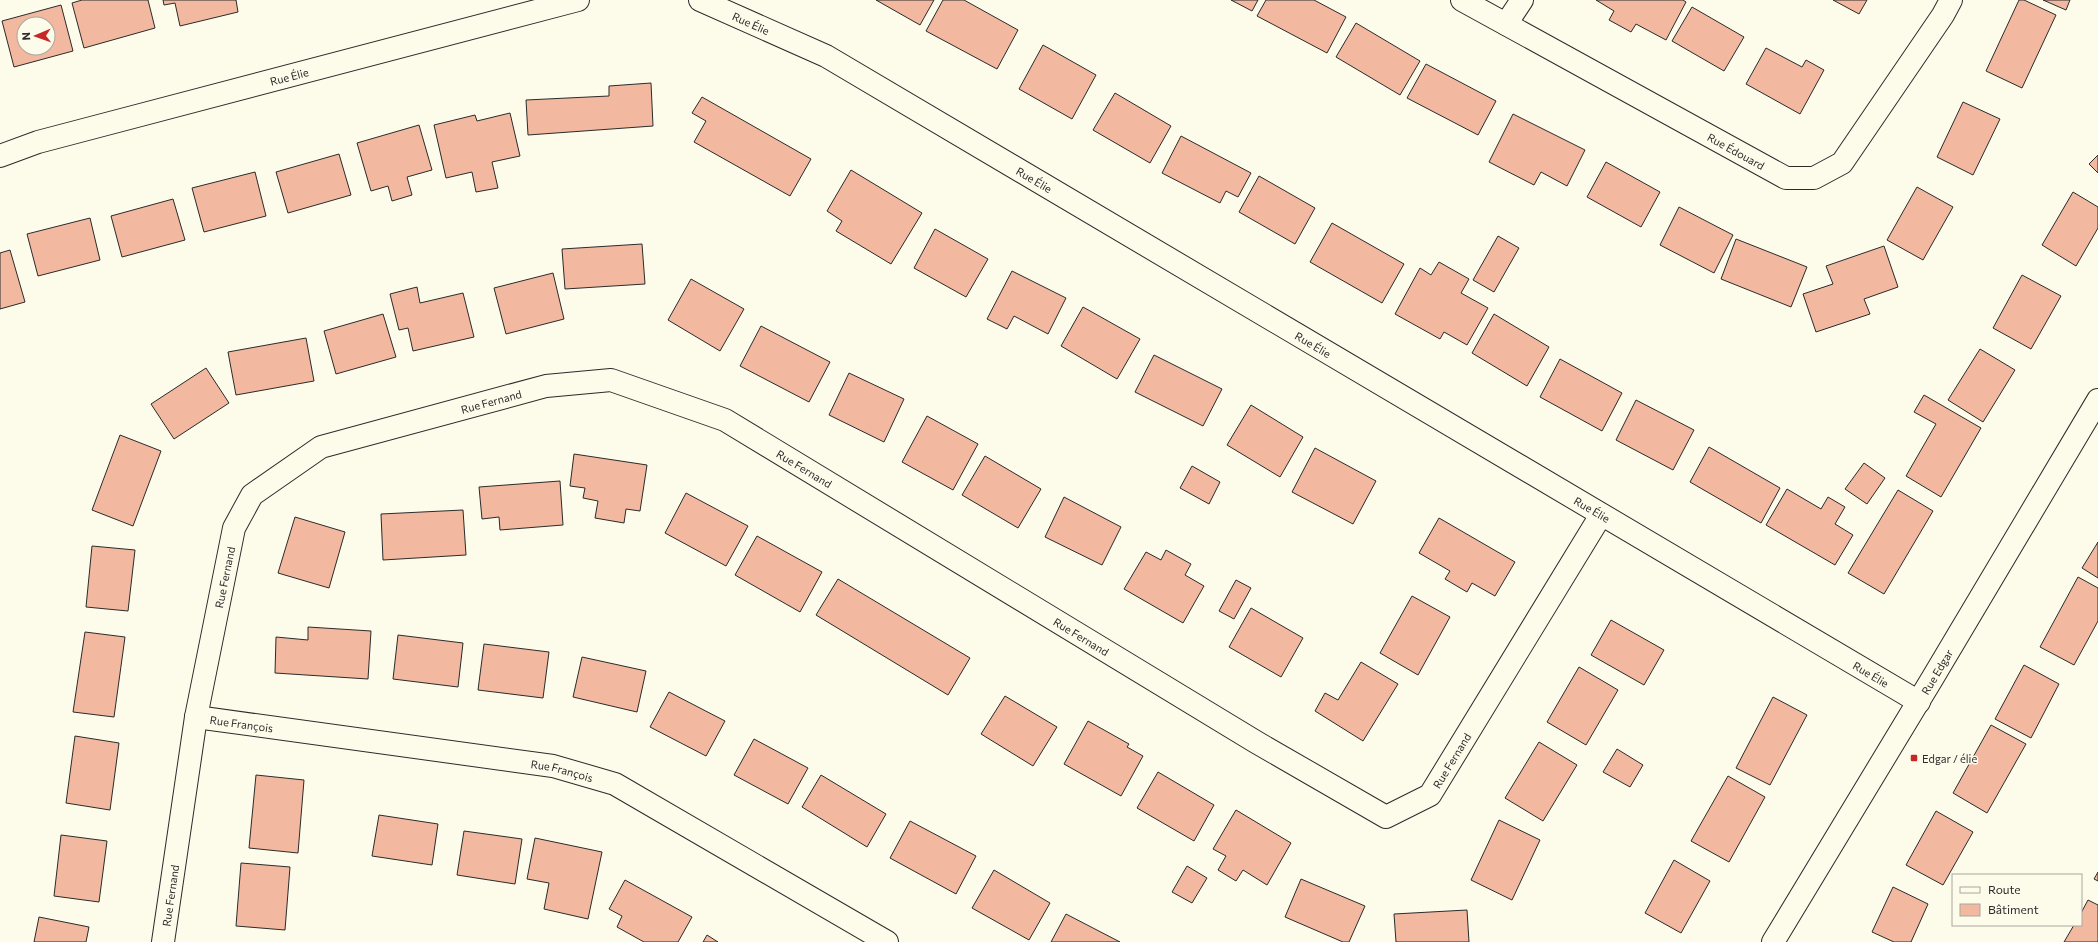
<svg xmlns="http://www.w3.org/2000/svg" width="2098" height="942" viewBox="0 0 2098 942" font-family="Commissioner,sans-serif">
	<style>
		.building { fill: #f2b8a0; stroke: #2b2b2b; fill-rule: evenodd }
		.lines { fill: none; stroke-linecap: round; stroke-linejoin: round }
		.minor-casing { stroke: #2b2b2b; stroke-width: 24 }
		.minor { stroke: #fdfbea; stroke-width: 22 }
		.poi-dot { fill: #c62828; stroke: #fdfbea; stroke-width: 1.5 }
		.labels { text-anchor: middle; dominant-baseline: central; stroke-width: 3; stroke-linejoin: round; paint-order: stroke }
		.street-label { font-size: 11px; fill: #2b2b2b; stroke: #fdfbea }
		.poi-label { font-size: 11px; fill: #2b2b2b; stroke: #fdfbea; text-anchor: start }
	</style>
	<rect width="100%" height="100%" fill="#fdfbea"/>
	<path class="building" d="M82,0H148L155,28L84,48L72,3Z
		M163,0H236L238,12L180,26L175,3L164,5Z
		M876,0H934L920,25Z
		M943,0H964L1018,30L997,69L926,31Z
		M1231,0H1258L1252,11Z
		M1266,0H1314L1346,17L1327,53L1257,16Z
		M1596,0H1683L1686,2L1666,40L1636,24L1631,32L1609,20L1614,11Z
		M1833,0H1867L1859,14Z
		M2019,0H2024L2056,15L2022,88L1986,71Z
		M2043,0H2070L2066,10Z
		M61,5L73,51L14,67L2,21ZM24,24H48V48H24Z
		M1692,7L1744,37L1724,71L1672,41Z
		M1356,23L1420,61L1400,95L1336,57Z
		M1043,45L1096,75L1072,119L1019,89Z
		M1766,48L1802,67L1806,60L1824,70L1800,114L1746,84Z
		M1426,64L1496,101L1478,135L1407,98Z
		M651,83L653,126L528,135L526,100L609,96V86Z
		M1115,93L1171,126L1150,163L1093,130Z
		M702,97L811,159L790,196L694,142L706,121L692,113Z
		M1963,102L2000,119L1973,175L1937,157Z
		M510,113L520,156L492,162L498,188L476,192L472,172L446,178L434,125L475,115L477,121Z
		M1513,114L1585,150L1567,186L1541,172L1534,185L1489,162Z
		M419,125L432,170L407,177L412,195L392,201L388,186L371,191L357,143Z
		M1181,136L1251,173L1238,197L1226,191L1220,203L1162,173Z
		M339,154L351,195L288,213L276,172Z
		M2098,155V173L2089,164Z
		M1606,162L1660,192L1641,227L1587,197Z
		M851,170L922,213L891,264L836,231L842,221L827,211Z
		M255,172L266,216L204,232L192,188Z
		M1259,176L1315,208L1295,244L1239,212Z
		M1917,187L1953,207L1923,260L1887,240Z
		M2073,192L2098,207V228L2076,266L2042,245Z
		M173,199L185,240L122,257L111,216Z
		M1679,207L1733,235L1714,273L1660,245Z
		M90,218L100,260L38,276L27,234Z
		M1332,223L1404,264L1382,303L1310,262Z
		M935,229L988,259L966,297L914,268Z
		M1498,236L1519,248L1494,292L1473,280Z
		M1736,239L1807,267L1791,307L1721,279Z
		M642,244L645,284L565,289L562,249Z
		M1884,246L1898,287L1864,299L1870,314L1816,332L1803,294L1833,284L1826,266Z
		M10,250L25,302L0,309V253Z
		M1439,262L1469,279L1461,293L1488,308L1467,345L1444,332L1440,339L1395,314L1420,268L1431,275Z
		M1012,271L1066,298L1048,334L1014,316L1007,329L987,319Z
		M553,273L564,319L506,334L494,288Z
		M2022,275L2061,296L2031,349L1993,328Z
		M691,279L744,309L720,351L668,320Z
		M417,287L420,303L463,293L474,337L413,351L408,328L399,330L390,294Z
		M1083,307L1140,339L1117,379L1061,346Z
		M383,314L396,357L336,374L324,331Z
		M1494,314L1549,347L1527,386L1472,353Z
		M761,326L830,362L809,402L740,366Z
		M306,338L314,381L236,395L228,352Z
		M1980,349L2015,370L1983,422L1948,400Z
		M1154,355L1222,389L1203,426L1135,392Z
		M1560,359L1622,393L1602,431L1540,397Z
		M206,368L229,403L174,439L151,404Z
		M849,373L904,399L884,442L829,415Z
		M1924,395L1981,428L1941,497L1906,476L1936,424L1914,412Z
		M1636,400L1694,430L1673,470L1616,440Z
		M1251,405L1303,437L1280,477L1227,445Z
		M927,416L978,444L953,490L902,462Z
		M120,435L161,451L133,526L92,510Z
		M1709,447L1780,488L1761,523L1690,482Z
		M1315,448L1376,481L1353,524L1292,492Z
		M574,454L647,465L640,511L626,509L624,523L595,518L598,501L583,498L585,488L570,486Z
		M985,456L1041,489L1018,528L962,495Z
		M1864,463L1885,478L1867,504L1845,489Z
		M1192,466L1220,482L1209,504L1180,488Z
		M560,481L563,525L500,530L499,517L482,519L479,487Z
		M1787,489L1821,509L1828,497L1845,507L1835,524L1853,535L1835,565L1766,525Z
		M1898,490L1933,511L1884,594L1848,573Z
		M686,493L748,526L726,566L665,533Z
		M1064,497L1121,527L1102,565L1045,537Z
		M463,510L466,555L383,560L381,514Z
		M295,517L345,532L329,588L278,573Z
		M1439,518L1515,562L1495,596L1472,583L1467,592L1445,579L1450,571L1419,553Z
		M757,536L822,572L800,612L735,575Z
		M2098,542V578L2082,568Z
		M92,546L135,550L128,611L86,607Z
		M1166,550L1191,564L1185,575L1204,586L1183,623L1124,589L1146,552L1161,560Z
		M2078,577L2098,588V621L2074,665L2040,647Z
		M838,579L970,658L948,695L816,615Z
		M1236,580L1251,588L1234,619L1219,611Z
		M1412,596L1450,617L1418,675L1380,653Z
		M1251,608L1303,638L1281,677L1229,647Z
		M1611,620L1664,650L1644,685L1591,655Z
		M308,627L371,631L368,679L275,673L276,637L308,640Z
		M85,632L125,637L114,717L73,712Z
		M398,635L463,643L458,687L393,679Z
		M484,644L549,652L543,698L478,690Z
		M582,657L646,671L637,712L573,697Z
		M1361,662L1398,684L1363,741L1315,711L1325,693L1338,700Z
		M2024,665L2059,684L2031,738L1995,719Z
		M1579,667L1618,690L1586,745L1547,722Z
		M669,692L725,721L706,756L650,727Z
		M1005,696L1057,727L1033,766L981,734Z
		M1773,697L1807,715L1770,785L1736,768Z
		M1088,721L1129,744L1127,747L1143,756L1121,796L1064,764Z
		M1991,725L2026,744L1987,813L1953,793Z
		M75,736L119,743L110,810L66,803Z
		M754,739L808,768L788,804L734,775Z
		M1539,742L1577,765L1543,821L1505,798Z
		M1617,749L1643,765L1630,787L1603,772Z
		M1158,772L1214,805L1194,841L1137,808Z
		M256,775L304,780L298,853L249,848Z
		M821,775L886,814L867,847L802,807Z
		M1728,776L1765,797L1729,862L1691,841Z
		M1236,810L1291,843L1267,885L1243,870L1236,881L1218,870L1226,856L1213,849Z
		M1936,811L1973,832L1943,885L1906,865Z
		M379,815L438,824L432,865L372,856Z
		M1499,820L1540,840L1512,900L1471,880Z
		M910,821L976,856L956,894L890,858Z
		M464,831L522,839L515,884L457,875Z
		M61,835L107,841L99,902L54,896Z
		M535,838L602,852L588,919L544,909L549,883L527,879Z
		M1674,860L1710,881L1681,933L1645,913Z
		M241,863L290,867L285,930L236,926Z
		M1187,866L1207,878L1192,903L1172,892Z
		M994,870L1050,903L1029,940L972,908Z
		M2098,872V881L2094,879Z
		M1301,879L1365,906L1349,942H1343L1285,917Z
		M625,880L692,917L678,942H644L617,927L622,916L609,909Z
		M1893,887L1928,904L1911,942H1894L1872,932Z
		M2088,900L2098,905V942H2064L2074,925H2081V913Z
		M1467,910L1469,942H1396L1394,914Z
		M1066,914L1120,942H1051Z
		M39,917L89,927L86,942H34Z
		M707,935L718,942H703Z"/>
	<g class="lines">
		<defs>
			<g id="minor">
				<path id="s1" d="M700,0L826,56L1919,702"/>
				<path id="s2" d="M1462,0L1786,178H1814L1842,163L1943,15L1951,0"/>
				<path d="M1506,24L1522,0"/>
				<path id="s3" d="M0,156L38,142L578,0"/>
				<path id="s4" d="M196,717L553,766L615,784L887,942"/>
				<path id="s5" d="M163,942L196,717L234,528L252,495L321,447L546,386L611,380L725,420L1256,742L1386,817L1430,795L1601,515"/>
				<path id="s6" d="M1773,942L1932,679L2098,400"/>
			</g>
		</defs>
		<use href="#minor" class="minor-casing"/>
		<use href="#minor" class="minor"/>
	</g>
	<rect class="poi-dot" x="1910" y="754" width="8" height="8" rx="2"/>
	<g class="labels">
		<g class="street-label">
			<text stroke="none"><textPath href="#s1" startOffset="56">Rue Élie</textPath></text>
			<text stroke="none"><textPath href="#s3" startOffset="300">Rue Élie</textPath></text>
			<text stroke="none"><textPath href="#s2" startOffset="313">Rue Édouard</textPath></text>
			<text stroke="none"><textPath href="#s1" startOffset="380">Rue Élie</textPath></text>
			<text stroke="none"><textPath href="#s1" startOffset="704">Rue Élie</textPath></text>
			<text stroke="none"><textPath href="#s5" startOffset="718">Rue Fernand</textPath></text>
			<text stroke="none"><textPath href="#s5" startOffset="1054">Rue Fernand</textPath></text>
			<text stroke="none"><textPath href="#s1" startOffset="1028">Rue Élie</textPath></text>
			<text stroke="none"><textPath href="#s5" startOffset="370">Rue Fernand</textPath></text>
			<text stroke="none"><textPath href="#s5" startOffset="1378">Rue Fernand</textPath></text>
			<text stroke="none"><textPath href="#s6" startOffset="316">Rue Edgar</textPath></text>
			<text stroke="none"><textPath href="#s1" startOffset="1352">Rue Élie</textPath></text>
			<text stroke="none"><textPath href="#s4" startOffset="46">Rue François</textPath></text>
			<text stroke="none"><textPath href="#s5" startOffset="1822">Rue Fernand</textPath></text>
			<text stroke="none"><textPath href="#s4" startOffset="370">Rue François</textPath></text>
			<text stroke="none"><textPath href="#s5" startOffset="47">Rue Fernand</textPath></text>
		</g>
		<g class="poi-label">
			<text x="1922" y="758">Edgar / élie</text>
		</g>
	</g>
	<rect x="1952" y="874" width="130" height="52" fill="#fdfbea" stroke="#a9a89e"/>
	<rect x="1960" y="887" width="20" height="6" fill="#fdfbea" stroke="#a9a89e"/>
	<text x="1988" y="894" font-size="12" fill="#2b2b2b">Route</text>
	<rect x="1960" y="904" width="20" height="12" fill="#f2b8a0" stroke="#a9a89e"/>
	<text x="1988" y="914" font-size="12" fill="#2b2b2b">Bâtiment</text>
	<g transform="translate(36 36) rotate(268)"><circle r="19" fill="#fdfbea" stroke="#a9a89e"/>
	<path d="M0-3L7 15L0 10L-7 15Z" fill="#c62828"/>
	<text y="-6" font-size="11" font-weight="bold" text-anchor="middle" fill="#2b2b2b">N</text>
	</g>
</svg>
